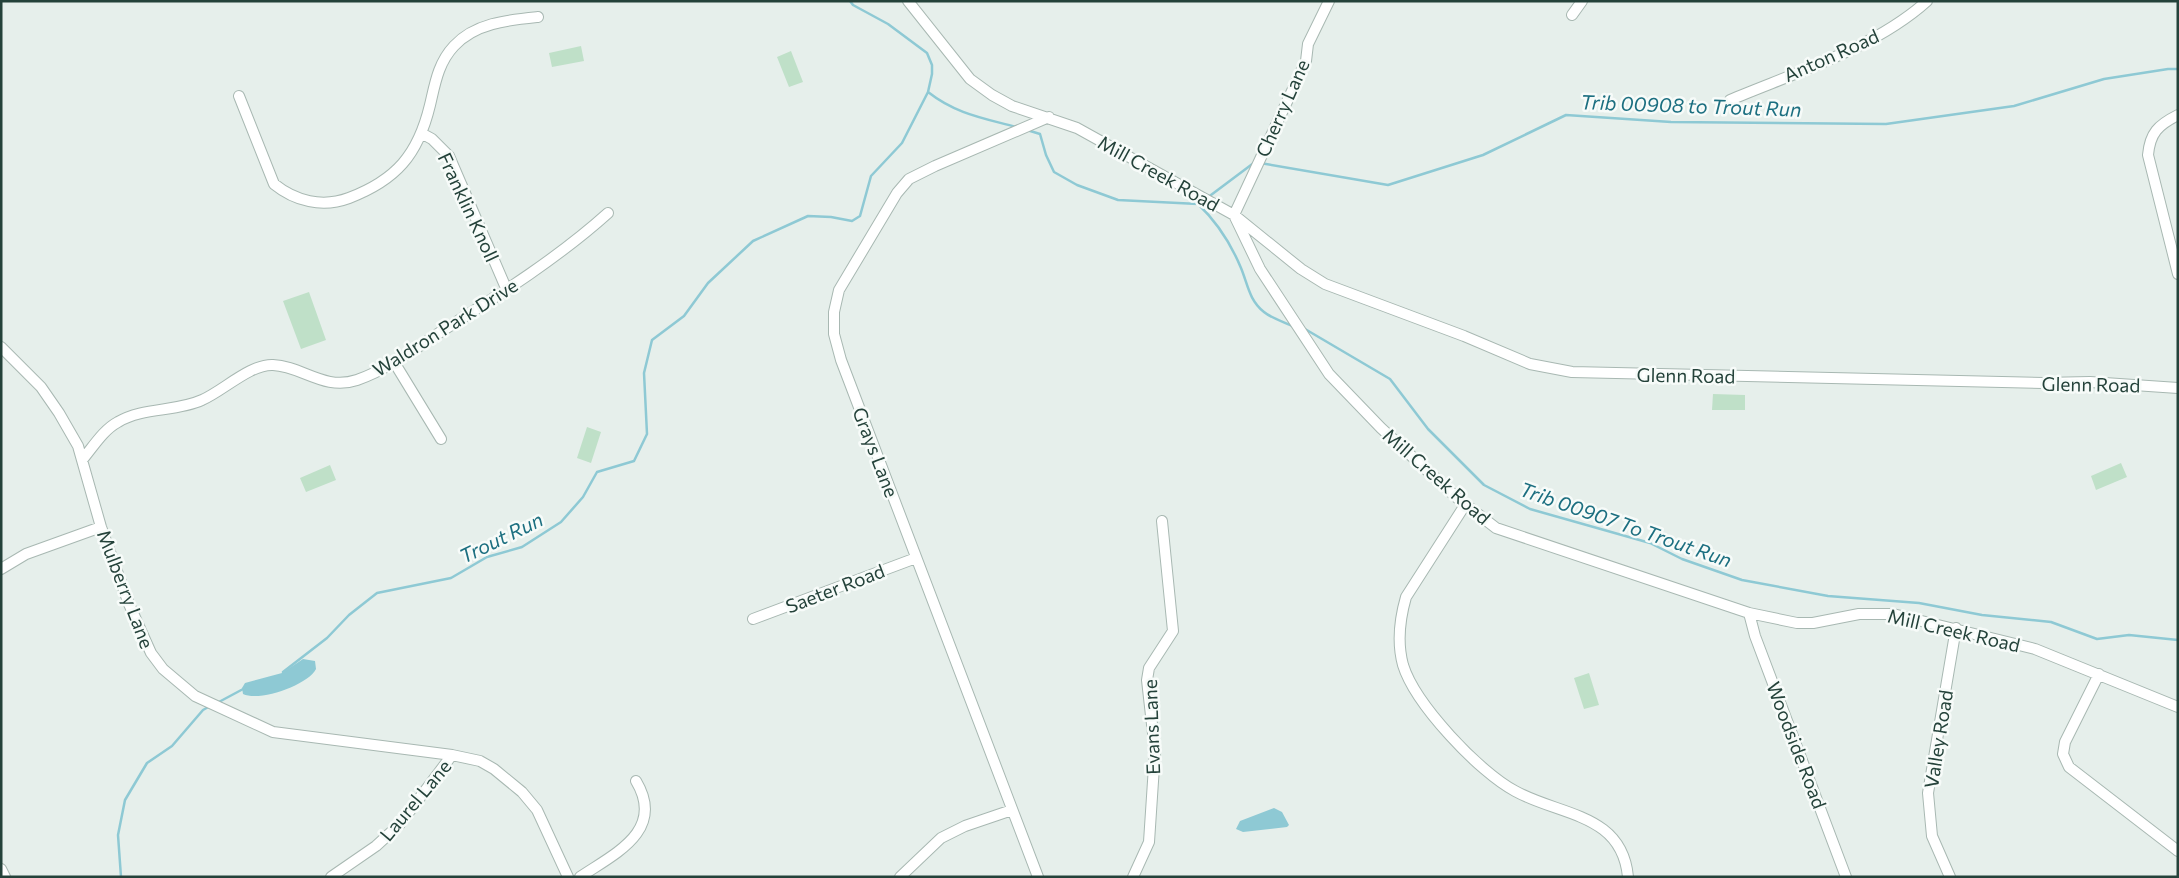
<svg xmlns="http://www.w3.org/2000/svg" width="2179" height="878" viewBox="0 0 2179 878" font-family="Commissioner,sans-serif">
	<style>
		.green { fill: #bfe0c8 }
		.water { fill: #8ec9d4 }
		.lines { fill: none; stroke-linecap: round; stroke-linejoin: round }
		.stream { stroke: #8ec9d4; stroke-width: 2.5 }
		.minor-casing { stroke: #a8b8b2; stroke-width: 12 }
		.minor { stroke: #fff; stroke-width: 10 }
		.labels { text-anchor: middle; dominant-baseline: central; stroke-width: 5; stroke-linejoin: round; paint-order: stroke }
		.street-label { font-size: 19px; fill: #24423a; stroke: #f7fbf9 }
		.water-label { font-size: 20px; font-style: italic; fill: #1c6f80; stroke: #f7fbf9 }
	</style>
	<rect width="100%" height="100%" fill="#e6efeb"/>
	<path class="green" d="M581,46L584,61L552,67L549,53Z
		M791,51L803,82L789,87L777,57Z
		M309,292L326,340L301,349L283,301Z
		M1713,394L1745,395V410H1712Z
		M587,427L601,432L591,463L577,458Z
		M2121,463L2127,477L2096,490L2091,476Z
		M330,465L336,480L306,492L300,478Z
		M1589,673L1599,705L1584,709L1574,678Z"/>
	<path class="water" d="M303,659L315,661L316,669C308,685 260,702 243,694L242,688L245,683L282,673Z
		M1274,808L1282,812L1289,825L1287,827L1243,832L1236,829L1240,821Z"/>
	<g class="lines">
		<path class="stream" d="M928,92C956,114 983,118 1016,127
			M1027,130L1040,134L1046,155L1054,172L1077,185L1118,200L1198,204C1217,222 1231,244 1241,268C1248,285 1249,300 1264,312C1271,318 1284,322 1292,326
			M1260,163L1388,185L1483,155L1566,115L1671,122L1886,124L2014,106L2104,79L2168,69H2178
			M1207,198L1255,162
			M1305,329L1390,379L1428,429L1484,485L1530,509L1650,543L1682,559L1742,580L1828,596L1919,603L1982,615L2051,622L2097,639L2129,635L2178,640
			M283,672L327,638L349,615L377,593L451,578L487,557L522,547L561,522L583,497L597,472L634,461L647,434L644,373L652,340L684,316L708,283L753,241L808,216L831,217L852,221L860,216L871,176L902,143L928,92L932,74V65L927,53L888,24L853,5L850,1
			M217,703L245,688
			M121,877L118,835L125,800L147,763L172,746L203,710L210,706"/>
		<defs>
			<path id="minor" d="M908,1L970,79L992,95L1012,106L1077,128L1234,215L1260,269L1329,374L1381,428L1456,497L1496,528L1749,613L1797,623H1813L1859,614H1893L2035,649L2178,707
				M1329,1L1308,44L1306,61L1234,215L1301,269L1325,284L1464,336L1530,364L1572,372L2043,383L2090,382L2178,388
				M1572,15L1582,1
				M239,96L274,184C295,201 322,208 349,198C396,180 418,155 430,105C435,84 438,63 454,46C475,23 508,20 538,17
				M1730,100C1794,73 1875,48 1927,1
				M2178,115C2158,125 2150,133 2148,155L2178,274
				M421,133L432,139L449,156L506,288
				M1,347L41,387L59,413L78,446L101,527L129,604L151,653L163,669L195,696L273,732L452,755
				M394,362L441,439
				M82,460C93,447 103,430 118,422C143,407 176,412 202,400C223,391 250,364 273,365C302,366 324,391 357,380C388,369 415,349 442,331C499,295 558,258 608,213
				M1465,505L1406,597C1400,618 1397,643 1403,665C1415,704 1479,772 1515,791C1560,816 1622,813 1628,877
				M1,569L26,554L101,527
				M1749,613L1755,636L1846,877
				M753,619L916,558
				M2099,674L2065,742L2063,754L2069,767L2178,851
				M1,869L5,877
				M331,877L376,846L400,824L452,755L480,761L494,769L522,792L537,810L568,877
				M580,877C614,854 666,831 636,781
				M900,877L941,838L965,826L1012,810
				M1038,877L841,360L834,334V312L839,290L897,193L909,179L935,166L1049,117
				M1133,877L1149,842L1155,751L1147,680L1149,668L1173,631L1162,521
				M1950,877L1932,836L1928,793L1956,628"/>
		</defs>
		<use href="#minor" class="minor-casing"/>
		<use href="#minor" class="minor"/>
	</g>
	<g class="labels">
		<g class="street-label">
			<text transform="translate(1831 55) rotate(-24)">Anton Road</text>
			<text transform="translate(1282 108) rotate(-66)">Cherry Lane</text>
			<text transform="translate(1159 173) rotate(29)">Mill Creek Road</text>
			<text transform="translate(469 207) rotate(65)">Franklin Knoll</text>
			<text transform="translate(445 327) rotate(-32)">Waldron Park Drive</text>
			<text transform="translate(1686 375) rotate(1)">Glenn Road</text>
			<text transform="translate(2091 384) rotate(1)">Glenn Road</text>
			<text transform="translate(876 452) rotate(69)">Grays Lane</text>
			<text transform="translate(1437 476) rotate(41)">Mill Creek Road</text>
			<text transform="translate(835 588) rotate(-21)">Saeter Road</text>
			<text transform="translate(126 589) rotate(69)">Mulberry Lane</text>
			<text transform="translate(1954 630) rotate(13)">Mill Creek Road</text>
			<text transform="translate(1151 727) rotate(-92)">Evans Lane</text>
			<text transform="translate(1938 739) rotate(-81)">Valley Road</text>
			<text transform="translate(1797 745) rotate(69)">Woodside Road</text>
			<text transform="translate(415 800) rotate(-50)">Laurel Lane</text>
		</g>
		<g class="water-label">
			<text transform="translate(1691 105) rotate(2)">Trib 00908 to Trout Run</text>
			<text transform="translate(1626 524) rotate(19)">Trib 00907 To Trout Run</text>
			<text transform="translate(501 537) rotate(-26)">Trout Run</text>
		</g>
	</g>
	<rect width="2179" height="878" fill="none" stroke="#24423a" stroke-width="5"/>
</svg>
